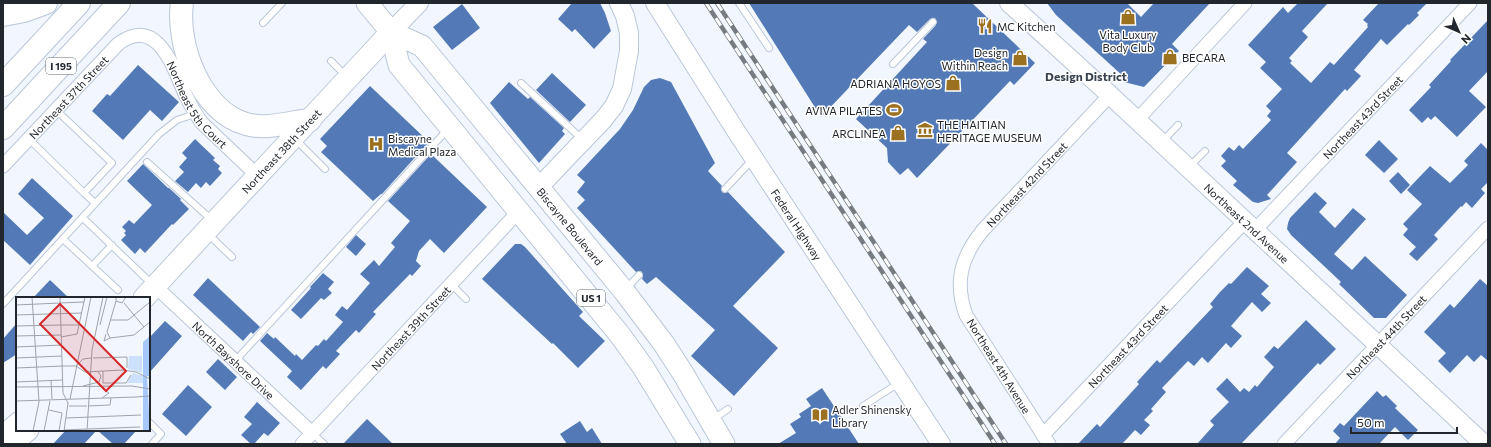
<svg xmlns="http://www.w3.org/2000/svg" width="1491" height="447" viewBox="0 0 1491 447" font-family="Commissioner,sans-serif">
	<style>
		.building { fill: #537ab6 }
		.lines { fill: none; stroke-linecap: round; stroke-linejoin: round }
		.lane-casing { stroke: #bac6d9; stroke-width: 8 }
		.street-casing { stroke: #bac6d9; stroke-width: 15 }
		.secondary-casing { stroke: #bac6d9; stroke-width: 20 }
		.primary-casing { stroke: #bac6d9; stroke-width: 23 }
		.highway-casing { stroke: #bac6d9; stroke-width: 24 }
		.lane { stroke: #fff; stroke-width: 6 }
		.street { stroke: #fff; stroke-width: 13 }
		.secondary { stroke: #fff; stroke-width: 18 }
		.primary { stroke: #fff; stroke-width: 21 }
		.highway { stroke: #fff; stroke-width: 22 }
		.rail-casing { stroke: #777c83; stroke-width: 4.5 }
		.rail { stroke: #fff; stroke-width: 3; stroke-dasharray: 9; stroke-linecap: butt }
		.labels { text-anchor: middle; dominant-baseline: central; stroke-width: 3; stroke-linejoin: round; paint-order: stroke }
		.shield { fill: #fff; stroke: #64686d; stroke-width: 1 }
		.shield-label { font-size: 10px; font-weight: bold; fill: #22272e }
		.poi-label { font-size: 11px; fill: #22272e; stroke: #fff; text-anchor: start }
		.street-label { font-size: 11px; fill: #22272e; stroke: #fff }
		.neighbourhood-label { font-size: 12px; font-weight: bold; fill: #384251; stroke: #fff }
		.inset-road { fill: none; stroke: #9fa4ab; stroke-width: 1 }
		.view { fill: #d62828; fill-opacity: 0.15; stroke: #d62828; stroke-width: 2 }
		.inset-edge { fill: none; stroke: #22272e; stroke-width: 2 }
	</style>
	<rect width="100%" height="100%" fill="#f2f7ff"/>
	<path class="building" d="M572,3H600L605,13L611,31L594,49L575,29L572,32L558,19Z
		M749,3H972L1035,63L1014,85L1010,81L917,178L908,168L900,175L888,162L887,148L856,119L927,42L923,39L936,25V19L934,18L930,19L917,32L909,25L821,117Z
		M1047,3H1127L1141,17L1154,3H1210L1172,44L1179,51L1144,87L1120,81L1124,77L1056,15Z
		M1298,3H1328L1302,31L1308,37L1289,58L1292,61L1290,63L1311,83L1330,62L1334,65L1368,27L1367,25L1368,24L1363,20L1379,3H1427L1417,13L1419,15L1409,25L1408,24L1387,45L1381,39L1354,70L1361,76L1347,91L1345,89L1287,153L1297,162L1267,195L1271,199L1258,203L1253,202L1233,185L1237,181L1221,166L1226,161L1221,156L1229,147L1234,151L1239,145L1243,149L1271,120L1267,116L1271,111L1266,106L1282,89L1260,68L1266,62L1248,45L1283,7L1288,13Z
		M462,4L480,28L452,50L433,27Z
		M1488,20V71L1469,91L1486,107L1457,137L1435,116L1431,120L1428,117L1422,123L1409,110L1431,87L1429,85L1451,61L1450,60Z
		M138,65L179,102L162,121L150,110L123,140L92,111L107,94L110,96Z
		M552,73L586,105L570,122L536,90Z
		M660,78L671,82L715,163L708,171L722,186L721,188L722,192L724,193L728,192L785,252L733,306L778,348L734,396L691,356L715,330L656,277L647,284L642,279L643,276L642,272L640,271L636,272L577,208L585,200L577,192L585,182L577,175L620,129L633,110L644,87L651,80Z
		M509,82L528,99L530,97L564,128L562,131L565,134L539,163L490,103Z
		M370,86L429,142L382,194H381L373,201L321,152L327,146L320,139Z
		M195,139L215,158L213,160L220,166L218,169L222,173L210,186L206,182L201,188L196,183L188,192L175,181L184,172L179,167L187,158L182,153Z
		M1379,140L1398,159L1384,173L1365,155Z
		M1481,143L1488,150V182L1481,189L1485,193L1472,208L1466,202L1462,207L1461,206L1434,235L1438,239L1417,261L1409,254L1416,247L1403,235L1408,229L1403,224L1422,204L1407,190L1430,166L1450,183L1468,165L1464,161Z
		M431,154L487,207L444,253L430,239L419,251L416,261L421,266L412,276L410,274L373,312L376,314L359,333L356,330L336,351L340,354L326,369L323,366L301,390L287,377L292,371L260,341L267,333L274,339L275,337L295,356L296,354L302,360L316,345L318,346L324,339L326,341L343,322L335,315L342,306L347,310L370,283L360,274L374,260L379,266L395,247L391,243L410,221L388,201Z
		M143,164L168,188H169L181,199L180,200L189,209L173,225L172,224L145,253L140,248L135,254L121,240L126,235L124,233L126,231L122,227L129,220L134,224L152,205L127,181Z
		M1398,172L1410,185L1401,194L1389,181Z
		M32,178L73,216L30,265L3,240V212L27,235L44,218L18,194Z
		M1315,192L1327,203L1319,212L1335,228L1353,208L1366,219L1334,254L1352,270L1365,256L1407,295L1386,318H1374L1339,284L1341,282L1291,235L1287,229L1288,223L1290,218Z
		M356,235L366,244L356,256L346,247Z
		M515,244H521L525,247L583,312L579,316L605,341L578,368L553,343L552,344L482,279Z
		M1247,267L1269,286L1261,294L1271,303L1262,312L1252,302L1231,326L1242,336L1231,348L1226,343L1208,363L1202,357L1194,366L1188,361L1162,388L1166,392L1151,409L1153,411L1144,420L1150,425L1141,435L1135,430L1122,444H1078L1097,424L1100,427L1139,384L1137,382L1157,360L1160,363L1213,307L1210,304L1220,292L1229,283L1231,284Z
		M323,273L334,282L328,289L332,293L324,300L321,298L301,319L291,310L311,288L310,287Z
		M208,278L260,327L253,334L251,332L243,341L193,295Z
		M1480,279L1488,286V361L1481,355L1474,362L1467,355L1450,373L1438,361L1446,353L1424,332L1450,304L1454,308Z
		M50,280L69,298H33Z
		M1306,320L1336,349L1320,365L1318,363L1241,444H1197L1214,425L1210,421L1229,402L1216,389L1227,378L1240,392L1244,388L1249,392L1255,385L1257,387L1274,367L1264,357L1274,346L1278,349Z
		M165,321L182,336L149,373V338Z
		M17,323V354L3,363V339Z
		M218,359L237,377L225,390L206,372Z
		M188,385L212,407L186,436L162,414Z
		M822,388L859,444H778L796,433L790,424L801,417L799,414L811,406L806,399Z
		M1377,391L1383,397L1386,395L1397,406L1395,408L1418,430L1408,440L1395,427L1379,444H1335L1340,438L1333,431L1340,423L1344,426Z
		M257,402L280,423L268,436L264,433L254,444H251L241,435L252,424L244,417Z
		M367,419L393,444H343Z
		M580,421L587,432L592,428L602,444H567L560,434Z
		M66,430H97L84,444H53Z
		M97,430H137L124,444H113Z"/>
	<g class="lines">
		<defs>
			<path id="lane" d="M739,3L769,48
				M263,23L282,3
				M331,61L346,76
				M893,64L933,22
				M521,83L582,139
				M56,110L112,163L84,193L95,203
				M29,139L84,193
				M295,139L325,169
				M1162,142L1178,125
				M147,162L212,220
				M1189,167L1205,151
				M725,189L753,159
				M83,218L152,284
				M208,234L232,257
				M63,239L118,290
				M92,266L112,245
				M451,284L466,299
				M626,289L639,275
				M3,304L159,134L177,120L195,114
				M235,361L448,129
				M863,406L899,383
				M712,420L728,409
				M149,422L161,434L152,444
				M312,433L324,444"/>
			<g id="street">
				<path d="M1137,120L1245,3"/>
				<path id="s1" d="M3,166L118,44C157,15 173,66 185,94C190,104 195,114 202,123L258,176"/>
				<path id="s2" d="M1255,230L1470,3"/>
				<path id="s3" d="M155,286L312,433"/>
				<path d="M3,431L17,419"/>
				<path id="s4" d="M1043,435L1245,221"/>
				<path id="s5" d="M302,444L519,211"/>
				<path id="s6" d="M1049,444L966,315C954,282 961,257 983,230L1110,95"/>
				<path id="s7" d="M1284,444L1488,228"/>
			</g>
			<g id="secondary">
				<path id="s8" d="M655,3L736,131L941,444"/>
				<path id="s9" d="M1009,3L1110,95L1484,444"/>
				<path d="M391,32L419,3"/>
				<path d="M538,188L603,120L614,106L622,89L629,51V33L625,16L619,3"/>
			</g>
			<g id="primary">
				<path id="s10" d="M367,3L391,32L422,46L624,291L664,344L684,375L724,444"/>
				<path d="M391,32L399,65L620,335L643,367L690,444"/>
				<path id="s11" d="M144,298L391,32"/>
				<path d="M11,444L28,430"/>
			</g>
			<path id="highway" d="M182,3C176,46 201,111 246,124C266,130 290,122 310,120
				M3,15L24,11L46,3
				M3,85L79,3
				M3,128L119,3"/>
		</defs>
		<use href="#lane" class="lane-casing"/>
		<use href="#street" class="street-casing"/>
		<use href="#secondary" class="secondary-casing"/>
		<use href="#primary" class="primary-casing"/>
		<use href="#highway" class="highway-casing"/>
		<use href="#lane" class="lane"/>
		<use href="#street" class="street"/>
		<use href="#secondary" class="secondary"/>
		<use href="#primary" class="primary"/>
		<use href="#highway" class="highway"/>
		<defs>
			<path id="rail" d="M706,3L995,444
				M717,3L1006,444"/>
		</defs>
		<use href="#rail" class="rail-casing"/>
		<use href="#rail" class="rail"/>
	</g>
	<defs>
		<symbol id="shop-bare" viewBox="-9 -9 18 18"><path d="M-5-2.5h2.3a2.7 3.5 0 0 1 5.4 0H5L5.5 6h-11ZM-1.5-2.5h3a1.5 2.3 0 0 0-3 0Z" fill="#9b701f" stroke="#fff" stroke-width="2.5" paint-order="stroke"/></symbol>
		<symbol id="restaurant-bare" viewBox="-9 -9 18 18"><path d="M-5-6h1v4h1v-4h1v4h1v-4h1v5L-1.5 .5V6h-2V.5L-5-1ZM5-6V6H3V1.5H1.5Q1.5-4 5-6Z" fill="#9b701f" stroke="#fff" stroke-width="2.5" paint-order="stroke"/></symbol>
		<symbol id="stadium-bare" viewBox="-9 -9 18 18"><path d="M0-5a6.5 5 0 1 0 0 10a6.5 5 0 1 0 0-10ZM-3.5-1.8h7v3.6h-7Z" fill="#9b701f" stroke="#fff" stroke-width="2.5" paint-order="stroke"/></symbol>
		<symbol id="museum-bare" viewBox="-9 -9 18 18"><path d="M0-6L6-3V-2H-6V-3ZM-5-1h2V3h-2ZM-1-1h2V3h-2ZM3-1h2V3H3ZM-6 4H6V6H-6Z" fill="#9b701f" stroke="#fff" stroke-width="2.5" paint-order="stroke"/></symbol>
		<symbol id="hospital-bare" viewBox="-9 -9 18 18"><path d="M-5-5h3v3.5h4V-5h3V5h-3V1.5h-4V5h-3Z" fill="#9b701f" stroke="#fff" stroke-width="2.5" paint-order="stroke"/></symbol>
		<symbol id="library-bare" viewBox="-9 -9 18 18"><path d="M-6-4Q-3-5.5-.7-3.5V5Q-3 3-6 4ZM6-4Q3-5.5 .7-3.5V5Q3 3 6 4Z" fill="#9b701f" stroke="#fff" stroke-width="2.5" paint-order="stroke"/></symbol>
	</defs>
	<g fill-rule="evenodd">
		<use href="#shop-bare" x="1117" y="6" width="22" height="22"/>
		<use href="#restaurant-bare" x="974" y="15" width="22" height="22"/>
		<use href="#shop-bare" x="1159" y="46" width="22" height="22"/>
		<use href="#shop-bare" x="1009" y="47" width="22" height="22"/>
		<use href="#shop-bare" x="942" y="72" width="22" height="22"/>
		<use href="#stadium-bare" x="883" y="99" width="22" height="22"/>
		<use href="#museum-bare" x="914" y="119" width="22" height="22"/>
		<use href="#shop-bare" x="887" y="122" width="22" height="22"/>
		<use href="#hospital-bare" x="365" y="133" width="22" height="22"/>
		<use href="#library-bare" x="809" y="404" width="22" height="22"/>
	</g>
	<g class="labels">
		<g class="shield">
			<rect x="46" y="58" width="30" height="16" rx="3"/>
			<rect x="577" y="290" width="28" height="16" rx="3"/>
		</g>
		<g class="shield-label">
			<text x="61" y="66">I 195</text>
			<text x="591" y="298">US 1</text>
		</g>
		<g class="poi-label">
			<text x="997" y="26">MC Kitchen</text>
			<text x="1128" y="34" text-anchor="middle">Vita Luxury<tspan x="1128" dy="13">Body Club</tspan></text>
			<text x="1008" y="52" text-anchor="end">Design<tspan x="1008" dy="13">Within Reach</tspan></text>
			<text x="1182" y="57">BECARA</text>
			<text x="941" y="83" text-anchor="end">ADRIANA HOYOS</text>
			<text x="882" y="110" text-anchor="end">AVIVA PILATES</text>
			<text x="937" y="124">THE HAITIAN<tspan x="937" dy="13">HERITAGE MUSEUM</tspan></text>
			<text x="886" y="133" text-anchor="end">ARCLINEA</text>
			<text x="388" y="138">Biscayne<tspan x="388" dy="13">Medical Plaza</tspan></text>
			<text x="832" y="409">Adler Shinensky<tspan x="832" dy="13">Library</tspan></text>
		</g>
		<g class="street-label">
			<text stroke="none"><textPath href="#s1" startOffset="95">Northeast 37th Street</textPath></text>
			<text stroke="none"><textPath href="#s1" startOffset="285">Northeast 5th Court</textPath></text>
			<text stroke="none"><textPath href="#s2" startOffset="156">Northeast 43rd Street</textPath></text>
			<text stroke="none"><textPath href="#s11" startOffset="201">Northeast 38th Street</textPath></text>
			<text stroke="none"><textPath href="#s6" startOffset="308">Northeast 42nd Street</textPath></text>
			<text stroke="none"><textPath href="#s9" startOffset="324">Northeast 2nd Avenue</textPath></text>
			<text stroke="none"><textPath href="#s8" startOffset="263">Federal Highway</textPath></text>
			<text stroke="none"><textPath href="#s10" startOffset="305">Biscayne Boulevard</textPath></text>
			<text stroke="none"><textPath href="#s5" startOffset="159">Northeast 39th Street</textPath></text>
			<text stroke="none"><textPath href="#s7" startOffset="148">Northeast 44th Street</textPath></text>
			<text stroke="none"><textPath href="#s4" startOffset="123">Northeast 43rd Street</textPath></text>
			<text stroke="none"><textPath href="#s3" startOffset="108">North Bayshore Drive</textPath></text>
			<text transform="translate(999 366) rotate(58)">Northeast 4th Avenue</text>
		</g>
		<g class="neighbourhood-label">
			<text x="1086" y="76">Design District</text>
		</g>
	</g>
	<g transform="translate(16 297)">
		<rect width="134" height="134" fill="#f2f7ff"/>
		<path d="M113,59H126V76L112,72ZM117,76L127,79V86H111Z" fill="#cde0fd"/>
		<path d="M134,39V80L131,79L134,134H127V45Z" fill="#a6c8fc"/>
		<path class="inset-road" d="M16,0L23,105L17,134M44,0L47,96L52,106L48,134M100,0V4L106,6L110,0M44,6L68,5M108,6L128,30M0,8L44,6M0,18L66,16M95,23H112L134,5M45,28H63M84,28L91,0M0,29L45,28M90,37L88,44L94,41M0,39L45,38M45,40L61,37L69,0M94,41L118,38L134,25M94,41L91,35L100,4M0,50L46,48M0,61L46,59M77,61L111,60V71M46,69H60M60,69L69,75L107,73L120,75M60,69L67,62L75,61M0,71L46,69M87,74V86H110L115,78M120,75L134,82M35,83L36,102M0,85L47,83M67,89L83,85L85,79L82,75M0,90L116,89L134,92M120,100L134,99M86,101L93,96L86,91M54,102L75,0M0,104L120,100M53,109H71M72,109L94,108L95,101M33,113L46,116L43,134M50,121L125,118M72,132L124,130M48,133L71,132M28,134L34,104M71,134L76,53L87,0"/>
		<path class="view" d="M44,7L110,74L90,94L24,27Z"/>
		<rect width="134" height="134" class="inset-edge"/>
	</g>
	<rect width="1491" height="447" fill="none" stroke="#22272e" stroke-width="8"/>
	<g transform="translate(1459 32) rotate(135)" stroke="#ffffff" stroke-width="3" paint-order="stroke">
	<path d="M0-3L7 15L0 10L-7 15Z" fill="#22272e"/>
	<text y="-6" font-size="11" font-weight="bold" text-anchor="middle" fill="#22272e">N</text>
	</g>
	<path d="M1351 427v6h106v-6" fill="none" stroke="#22272e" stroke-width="2"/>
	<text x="1357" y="427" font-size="12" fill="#22272e" stroke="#ffffff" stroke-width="3" paint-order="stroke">50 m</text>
</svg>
